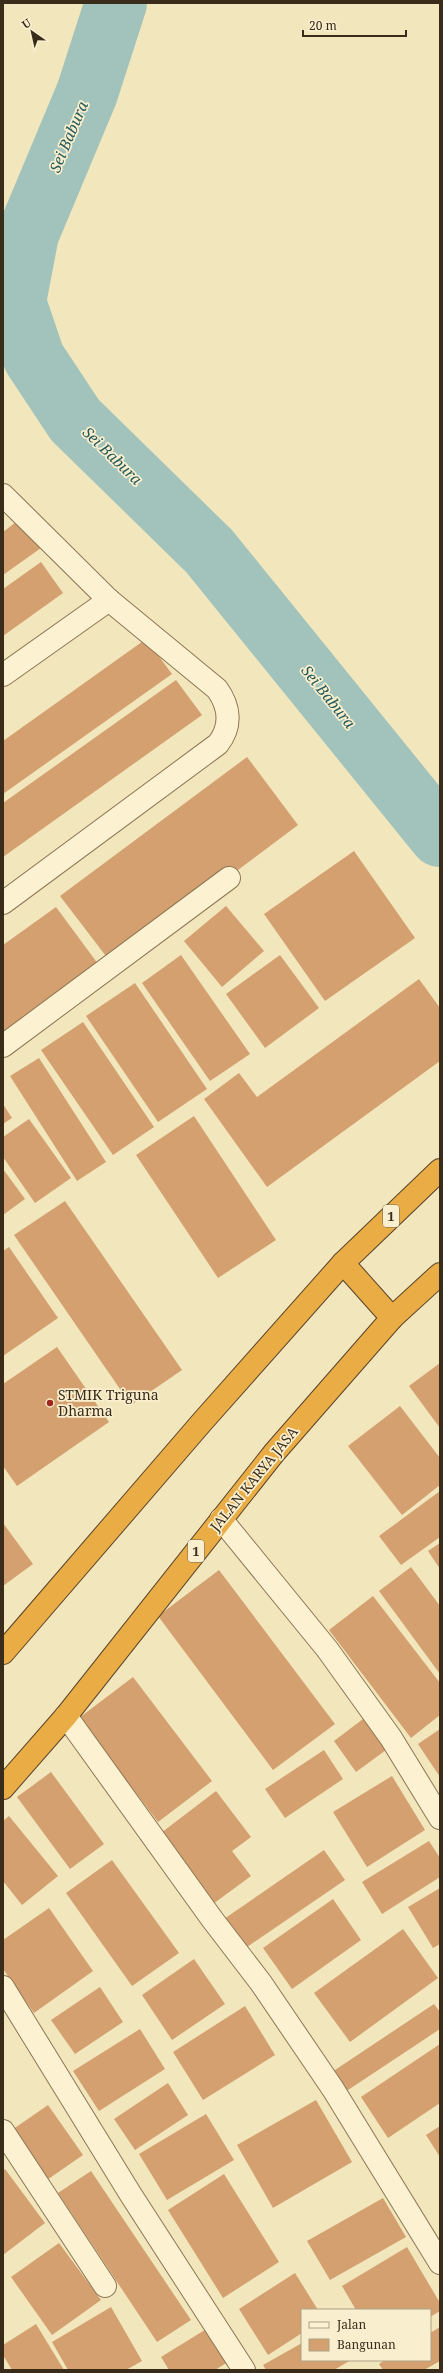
<svg xmlns="http://www.w3.org/2000/svg" width="443" height="2373" font-family="'Noto Serif',serif">
<style>
.lines{fill:none;stroke-linecap:round;stroke-linejoin:round}
.river{stroke:#a1c3bb;stroke-width:62}
.building{fill:#d4a06f}
.minor-casing{stroke:#8c7655;stroke-width:24}
.highway-casing{stroke:#59432a;stroke-width:24}
.minor{stroke:#fcf2d1;stroke-width:22}
.highway{stroke:#eaad45;stroke-width:22}
.poi-dot{fill:#a0271f;stroke:#f9efce;stroke-width:1.5}
.labels{text-anchor:middle;stroke-width:3.5;stroke-linejoin:round;paint-order:stroke}
.shield{fill:#f9efce;stroke:#736651;stroke-width:1}
.shield-label{font-size:13px;font-weight:bold;fill:#392c1b}
.poi-label{font-size:14px;fill:#392c1b;stroke:#f9efce;text-anchor:start}
.street-label{font-size:14px;fill:#392c1b;stroke:#f9efce}
.water-label{font-size:15px;font-style:italic;fill:#285b5b;stroke:#f9efce}
</style>
<rect width="100%" height="100%" fill="#f2e6bd"/>
<g class="lines">
<path class="river" d="M116,3L87,93L28,234L15,302L34,358L75,420L209,551L440,836"/>
</g>
<g class="building">
<path d="M20,519L41,548L3,575V532Z"/>
<path d="M41,562L63,593L3,636V589Z"/>
<path d="M146,639L172,674L3,794V741Z"/>
<path d="M176,680L202,715L3,857V803Z"/>
<path d="M247,757L298,825L112,964L60,896Z"/>
<path d="M354,851L415,938L325,1001L264,914Z"/>
<path d="M226,906L264,951L222,987L184,941Z"/>
<path d="M56,907L104,972L3,1032V945Z"/>
<path d="M181,955L250,1054L210,1081L142,983Z"/>
<path d="M280,955L319,1008L265,1048L226,994Z"/>
<path d="M419,979L440,1008V1061L267,1187L204,1099L239,1073L257,1097Z"/>
<path d="M135,983L207,1089L158,1122L86,1016Z"/>
<path d="M83,1022L154,1127L113,1155L41,1050Z"/>
<path d="M39,1058L106,1162L77,1181L10,1076Z"/>
<path d="M3,1104L12,1118L3,1124Z"/>
<path d="M194,1116L276,1240L218,1278L136,1155Z"/>
<path d="M29,1119L71,1178L35,1203L3,1157V1137Z"/>
<path d="M3,1169L25,1199L3,1215Z"/>
<path d="M65,1201L182,1370L131,1405L14,1235Z"/>
<path d="M9,1247L58,1318L3,1356V1251Z"/>
<path d="M57,1347L109,1422L17,1486L3,1466V1384Z"/>
<path d="M440,1363V1428L409,1386Z"/>
<path d="M400,1406L440,1458V1485L402,1515L348,1446Z"/>
<path d="M440,1491V1537L401,1565L379,1536Z"/>
<path d="M3,1523L33,1564L3,1586Z"/>
<path d="M440,1543V1569L428,1551Z"/>
<path d="M411,1567L440,1606V1674L379,1591Z"/>
<path d="M219,1570L335,1724L273,1770L158,1616Z"/>
<path d="M373,1596L440,1683V1715L411,1738L329,1630Z"/>
<path d="M133,1677L212,1781L158,1822L79,1718Z"/>
<path d="M363,1719L386,1750L356,1772L334,1741Z"/>
<path d="M440,1729V1777L418,1744Z"/>
<path d="M324,1750L343,1779L285,1818L265,1789Z"/>
<path d="M51,1772L104,1844L70,1869L17,1797Z"/>
<path d="M392,1776L425,1830L367,1867L333,1812Z"/>
<path d="M216,1791L251,1837L232,1851L251,1876L213,1904L161,1833Z"/>
<path d="M9,1816L58,1876L22,1905L3,1881V1821Z"/>
<path d="M429,1841L440,1858V1877L382,1914L362,1882Z"/>
<path d="M324,1850L345,1880L244,1949L224,1919Z"/>
<path d="M112,1860L179,1953L132,1986L66,1893Z"/>
<path d="M440,1888V1944L433,1948L408,1907Z"/>
<path d="M333,1899L361,1940L292,1989L263,1948Z"/>
<path d="M49,1908L93,1971L34,2013L3,1969V1940Z"/>
<path d="M403,1929L438,1978L350,2042L314,1993Z"/>
<path d="M194,1959L225,2004L172,2040L142,1995Z"/>
<path d="M100,1987L123,2022L75,2054L51,2020Z"/>
<path d="M434,2004L440,2012V2029L342,2094L329,2074Z"/>
<path d="M245,2006L275,2055L203,2100L173,2052Z"/>
<path d="M140,2029L165,2069L99,2111L73,2071Z"/>
<path d="M440,2044V2103L388,2138L361,2097Z"/>
<path d="M168,2083L188,2115L135,2150L114,2119Z"/>
<path d="M316,2100L352,2162L273,2208L237,2145Z"/>
<path d="M48,2105L83,2155L44,2182L9,2132Z"/>
<path d="M206,2114L234,2160L167,2200L139,2154Z"/>
<path d="M440,2126V2157L426,2135Z"/>
<path d="M5,2169L45,2223L3,2255V2171Z"/>
<path d="M91,2171L191,2320L157,2342L58,2193Z"/>
<path d="M224,2174L279,2262L223,2298L168,2210Z"/>
<path d="M383,2198L406,2237L330,2280L307,2241Z"/>
<path d="M59,2243L101,2300L52,2335L11,2277Z"/>
<path d="M407,2247L440,2303V2311L430,2317V2310H356L342,2286Z"/>
<path d="M295,2273L318,2310H302V2333L268,2355L239,2309Z"/>
<path d="M111,2307L142,2361L126,2370H68L52,2342Z"/>
<path d="M36,2324L64,2370H12L3,2355V2345Z"/>
<path d="M440,2327V2361L424,2370H383L379,2364L385,2360H430V2333Z"/>
<path d="M208,2328L228,2362L215,2370H169L161,2357Z"/>
<path d="M302,2343V2360H351L334,2370H266L263,2365Z"/>
</g>
<g class="lines">
<defs>
<g id="minor">
<path d="M3,495L109,600L217,689C230,707 232,726 218,744L3,903"/>
<path d="M3,675L109,600"/>
<path d="M3,1046L229,878"/>
<path d="M221,1519L327,1649L391,1738L440,1818"/>
<path d="M66,1716L212,1919L261,1983L333,2089L440,2263"/>
<path d="M3,1987L131,2195L244,2370"/>
<path d="M3,2131L105,2286"/>
</g>
<g id="highway">
<path d="M343,1263L392,1318"/>
<path d="M3,1653L202,1422L343,1263L440,1170"/>
<path d="M3,1788L66,1716L274,1453L392,1318L440,1274"/>
</g>
</defs>
<use href="#minor" class="minor-casing"/>
<use href="#highway" class="highway-casing"/>
<use href="#minor" class="minor"/>
<use href="#highway" class="highway"/>
</g>
<circle class="poi-dot" cx="50" cy="1403" r="4"/>
<g class="labels">
<g class="shield">
<rect x="383" y="1205" width="16" height="22" rx="3"/>
<rect x="188" y="1540" width="16" height="22" rx="3"/>
</g>
<g class="shield-label">
<text x="391" y="1221">1</text>
<text x="196" y="1556">1</text>
</g>
<g class="poi-label">
<text x="58" y="1400">STMIK Triguna<tspan x="58" dy="16">Dharma</tspan></text>
</g>
<g class="street-label">
<text transform="translate(254 1479) rotate(-51)" y="5">JALAN KARYA JASA</text>
</g>
<g class="water-label">
<text transform="translate(69 137) rotate(-67)" y="5">Sei Babura</text>
<text transform="translate(112 456) rotate(44)" y="5">Sei Babura</text>
<text transform="translate(328 697) rotate(51)" y="5">Sei Babura</text>
</g>
</g>
<rect width="443" height="2373" fill="none" stroke="#392c1b" stroke-width="8"/>
<rect x="301" y="2309" width="130" height="52" fill="#f9efce" stroke="#aca186"/>
<rect x="309" y="2322" width="20" height="6" fill="#fcf2d1" stroke="#aca186"/>
<text x="337" y="2329" font-size="12" fill="#392c1b">Jalan</text>
<rect x="309" y="2339" width="20" height="12" fill="#d4a06f" stroke="#aca186"/>
<text x="337" y="2349" font-size="12" fill="#392c1b">Bangunan</text>
<g transform="translate(32 32) rotate(326)" stroke="#f9efce" stroke-width="3" paint-order="stroke">
<path d="M0-3L7 15L0 10L-7 15Z" fill="#392c1b"/>
<text y="-6" font-size="11" font-weight="bold" text-anchor="middle" fill="#392c1b">U</text>
</g>
<path d="M303 30v6h103v-6" fill="none" stroke="#392c1b" stroke-width="2"/>
<text x="309" y="30" font-size="12" fill="#392c1b" stroke="#f9efce" stroke-width="3" paint-order="stroke">20 m</text>
</svg>
